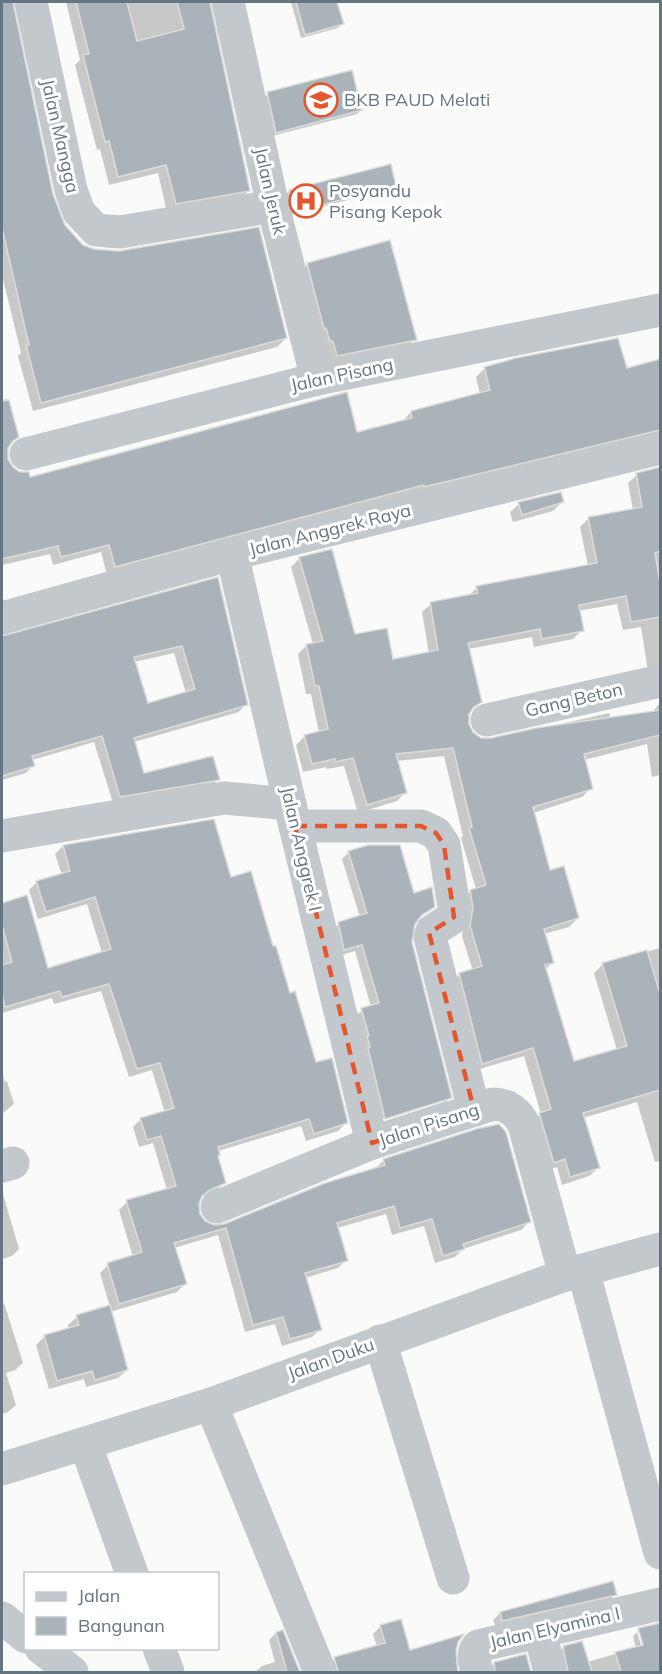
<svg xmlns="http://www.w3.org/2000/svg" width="662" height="1674" font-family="Mulish,sans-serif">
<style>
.shadow{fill:#0003;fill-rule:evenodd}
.building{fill:#aab3b9;stroke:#dcdcda;stroke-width:1.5;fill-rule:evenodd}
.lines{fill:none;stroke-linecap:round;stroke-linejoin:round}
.minor{stroke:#c3c8cc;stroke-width:33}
.marked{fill:none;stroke:#e4572e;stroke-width:4.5;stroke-dasharray:12 8;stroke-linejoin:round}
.labels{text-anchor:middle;stroke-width:6;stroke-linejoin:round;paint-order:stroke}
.poi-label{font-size:18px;fill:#657683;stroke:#fff;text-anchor:start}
.street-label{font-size:18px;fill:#657683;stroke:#fff}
</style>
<rect width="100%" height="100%" fill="#fafaf8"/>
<g class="shadow">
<path d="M2,2H11L51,195L64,226L82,246L286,338L277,347L33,411L18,356L21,353L3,279H2Z"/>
<path d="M66,2H208L249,190L240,199L167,212L158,173L109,185L100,149L97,150L75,65L80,60Z"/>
<path d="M291,2H336L342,24L338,28L301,38Z"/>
<path d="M268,94L361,110L357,114L272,136L264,98Z"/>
<path d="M394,185L390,189L290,215L285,195L289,191Z"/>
<path d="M308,264L415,339L403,351L326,367L296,276Z"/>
<path d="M660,360V441L107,575L101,552L53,565L50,554L2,565V400L7,399L17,437L8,446L7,460L12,469L29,479L356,434L402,422L411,412L480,394L476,377L485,368L626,370Z"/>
<path d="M660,469V674L648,671L641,627L623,630L617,604L578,611L582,630L573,639L534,647L532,637L468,649L480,702L469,712L467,724L472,733L480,739L491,740L609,713L611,719L654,712V710L660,703V775L652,777L647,744L584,760L591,788L582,797L533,813L549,872L578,918L569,927L544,934L553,962L545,970L573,1063L617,1050L594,973L603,964L660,948V1161L655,1162L637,1102L583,1118L598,1168L589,1176L562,1185L557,1167L545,1171L531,1123L541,1114L524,1056L473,1071L451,983L459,975L473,971L462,936L465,917L462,900L471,891L476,889L461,838L463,836L444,756L396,761L405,793L397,801L358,813L344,766L327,769L326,767L303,772L296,745L305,736L319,733L311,694H306L298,654L307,645L313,644L291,567L300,558L354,636L392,661L429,654L422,612L431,604L468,596L477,588L588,566L580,527L589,518L633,510L628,483L637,475Z"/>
<path d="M562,502L553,511L513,522L510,512L519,504Z"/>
<path d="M217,579L246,704L239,712L134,742L143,775L218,779L211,787L113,803L94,742L32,760L33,765L26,773L2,780V637L7,638ZM174,653L186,693L147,705L134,662Z"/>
<path d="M63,846L230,879L272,948L315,1064L346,1123L338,1131L306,1141L301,1126L218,1151L216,1157L224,1183L216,1191L199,1198L198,1214L205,1223L215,1227L225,1226L376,1168L384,1160L529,1222L521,1230L463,1249L455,1257L435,1263L424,1226L392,1235L386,1214L337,1228L346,1260L338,1268L305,1278L320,1329L312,1337L282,1346L275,1324L245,1332L218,1235L174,1248L185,1284L177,1292L110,1312L127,1370L118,1378L86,1387L84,1379L49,1389L36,1345L44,1337L69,1329L68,1325L77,1317L110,1307L100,1273L108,1265L133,1257L119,1210L127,1202L167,1190L153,1143L139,1147L133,1127L141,1119L165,1113L152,1070L129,1077L101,991L54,1004L52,998L2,1013V904L26,897L47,970L102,953L87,904L38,919L29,890L37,882L62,875L55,854Z"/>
<path d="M349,852L433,906L413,924L410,942L450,1097L443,1104L379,1125L355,1017L362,1010L371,1007L355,951L338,956L331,931L339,924L360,917L342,859ZM444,1099V1102L379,1123L378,1120Z"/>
<path d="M2,1072L5,1082L7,1081L14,1104L2,1114Z"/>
<path d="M2,1194H3L19,1249L12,1256L2,1259Z"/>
<path d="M4,1303L23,1363L15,1370L6,1373L16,1405L8,1412L2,1414V1304Z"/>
<path d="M616,1594L609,1601L496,1627L493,1620L500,1613Z"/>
<path d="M660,1624V1672H563L558,1653L564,1647L587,1662L636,1648L633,1636L639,1630ZM637,1632H641L646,1651L643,1652Z"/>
<path d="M381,1626L409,1652L442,1642L451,1672H329L327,1666L335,1659L377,1647L373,1634Z"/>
<path d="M282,1631L298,1672H255L262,1666L275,1662L269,1640L276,1633Z"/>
<path d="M525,1656L529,1672H490L489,1669L495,1663Z"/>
</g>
<g class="building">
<path d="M2,2H13L53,194L65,225L83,245L94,249L119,251L259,227L287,338L41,403L26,345H29L2,228Z"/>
<path d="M76,2H127L137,41L184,29L177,2H210L250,191L176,204L166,165L118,177L109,141L105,142L83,55L89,54Z"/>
<path d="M296,2H337L344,24L305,35Z"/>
<path d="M352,70L362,110L276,133L267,92Z"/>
<path d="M391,164L396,186L294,212L289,190Z"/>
<path d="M390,240L417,340L337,356L333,341H330L326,328L324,329L307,263Z"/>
<path d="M618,338L627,368L660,359V430L424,487V485L115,567L109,545L61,557L58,546L2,559V401L9,400L19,437L13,441L8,448V459L13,467L20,472H29L30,477L347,392L357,432L412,418L411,411L490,390L484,367L516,358Z"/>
<path d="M660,467V551L655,553L660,583V617L631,622L626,596L579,605L584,631L542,639L540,629L468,643L482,702L474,707L469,714V724L473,732L481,738H491L536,728L660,710V735L584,754L593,789L533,807L550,870L564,866L579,918L544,929L554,963L545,965L574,1061L627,1046L602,963L647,950L660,994V1090L583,1113L600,1168L570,1177L565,1159L554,1163L539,1113L551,1109L533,1048L482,1064L459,973L482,966L470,926L473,907L470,890L486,885L469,828L472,827L453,748L396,754L407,793L367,805L353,758L335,762V759L312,764L304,735L328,729L319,686H315L306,644L323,641L299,557L332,549L355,634L387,628L393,659L438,650L430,602L478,593L476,586L597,563L588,517L642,507L636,473Z"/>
<path d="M561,492L564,502L522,515L518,502Z"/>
<path d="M218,577L248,705L134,738L144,773L213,756L220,780L120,797L102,736L32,756L35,766L2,776V636ZM182,646L195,689L148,703L134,657Z"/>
<path d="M214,819L231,877L251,871L273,946H276L290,993L295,991L316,1062L332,1058L348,1123L314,1134L309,1119L218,1147L220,1155L218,1156L226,1183L210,1190L202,1196L199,1204L200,1214L205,1221L214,1225L224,1224L325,1183L385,1165L383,1159L476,1129L499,1124L506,1132L531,1222L463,1244L465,1249L443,1256L432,1219L400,1228L394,1206L337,1223L348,1261L305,1273L322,1330L290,1339L283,1317L253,1325L226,1228L174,1243L187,1284L119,1304L107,1263L142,1252L126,1200L176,1186L161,1136L147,1140L140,1118L174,1108L160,1063L137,1069L109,984L62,997L60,991L5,1007L2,994V965L12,962L2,925V903L27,895L48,968L111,949L95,897L46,912L36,881L70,871L63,845Z"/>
<path d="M368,845H400L414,893L432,887L435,907L422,915L415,924L412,942L452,1098L385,1119L368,1048L370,1047L367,1036H369L361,1008L379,1003L362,945L344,950L338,922L367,913L348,851Z"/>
<path d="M110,1305L128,1370L95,1380L92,1371L57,1381L44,1335L79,1325L76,1315Z"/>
<path d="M613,1581L617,1595L502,1621L500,1612Z"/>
<path d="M401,1619L410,1650L464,1634L458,1642L456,1652L458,1672H338L334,1657L385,1643L380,1625Z"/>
<path d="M660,1623V1672H621L615,1652L643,1645L638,1628Z"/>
<path d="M283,1630L300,1672H287L276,1632Z"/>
<path d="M582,1641L592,1672H568L563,1646Z"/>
<path d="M526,1654L531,1672H495L494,1662Z"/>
</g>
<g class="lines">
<g class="minor">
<path d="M31,2L71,190L79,212L96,230L120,232L273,206"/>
<path d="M228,2L273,206L317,379"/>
<path d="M26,454L317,379L660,310"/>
<path d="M232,554L295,826L372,1143"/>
<path d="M2,618L232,554L660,448"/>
<path d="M487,720L660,681"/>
<path d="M295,826H421L436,833L444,845L454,907V917L432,931L430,937L474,1110"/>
<path d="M2,836L224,798L290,804"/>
<path d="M2,1166L13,1163"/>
<path d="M217,1207L372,1143L493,1104C508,1104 518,1112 524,1125L565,1275"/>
<path d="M583,1270L660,1553"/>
<path d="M380,1341L453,1578"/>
<path d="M211,1404L320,1672"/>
<path d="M85,1443L132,1574"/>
<path d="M2,1469L211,1404L565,1275L660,1249"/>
<path d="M2,1618L26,1637"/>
<path d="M540,1632L550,1672"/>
<path d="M41,1648L72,1672"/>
<path d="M159,1648L168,1672"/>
<path d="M477,1672C475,1663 471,1654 478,1646L660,1604"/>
</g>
</g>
<path class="marked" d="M295,826H421L436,833L444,845L454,917L429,933L474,1110L372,1143Z"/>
<defs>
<symbol id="school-ring" viewBox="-11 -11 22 22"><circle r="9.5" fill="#fff" stroke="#e4572e" stroke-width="1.5"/><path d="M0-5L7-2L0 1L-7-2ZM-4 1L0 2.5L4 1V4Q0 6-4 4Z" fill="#e4572e"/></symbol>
<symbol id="hospital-ring" viewBox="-11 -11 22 22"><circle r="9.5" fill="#fff" stroke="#e4572e" stroke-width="1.5"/><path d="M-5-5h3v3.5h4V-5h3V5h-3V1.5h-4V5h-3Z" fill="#e4572e"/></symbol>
</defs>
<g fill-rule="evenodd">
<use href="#school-ring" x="302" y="81" width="38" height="38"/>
<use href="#hospital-ring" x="287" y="182" width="38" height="38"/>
</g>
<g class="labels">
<g class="poi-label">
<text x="344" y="106">BKB PAUD Melati</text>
<text x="329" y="197">Posyandu<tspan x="329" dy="21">Pisang Kepok</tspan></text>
</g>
<g class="street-label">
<text transform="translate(60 136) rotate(77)" y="6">Jalan Mangga</text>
<text transform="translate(270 191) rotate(77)" y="6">Jalan Jeruk</text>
<text transform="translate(342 375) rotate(-12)" y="6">Jalan Pisang</text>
<text transform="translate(330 530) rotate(-14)" y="6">Jalan Anggrek Raya</text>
<text transform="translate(574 700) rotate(-13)" y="6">Gang Beton</text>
<text transform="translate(301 849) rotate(77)" y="6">Jalan Anggrek I</text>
<text transform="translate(429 1125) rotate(-18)" y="6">Jalan Pisang</text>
<text transform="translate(331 1359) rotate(-20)" y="6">Jalan Duku</text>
<text transform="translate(555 1628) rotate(-13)" y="6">Jalan Elyamina I</text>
</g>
</g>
<rect width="662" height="1674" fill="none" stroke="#657683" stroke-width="6"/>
<rect x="24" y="1572" width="195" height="78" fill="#ffffff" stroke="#c1c8cd" stroke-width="1.5"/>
<rect x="36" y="1592" width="30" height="9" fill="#c3c8cc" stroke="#c1c8cd" stroke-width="1.5"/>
<text x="78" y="1602" font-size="18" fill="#657683">Jalan</text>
<rect x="36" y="1617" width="30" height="18" fill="#aab3b9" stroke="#c1c8cd" stroke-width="1.5"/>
<text x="78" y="1632" font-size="18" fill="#657683">Bangunan</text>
</svg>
